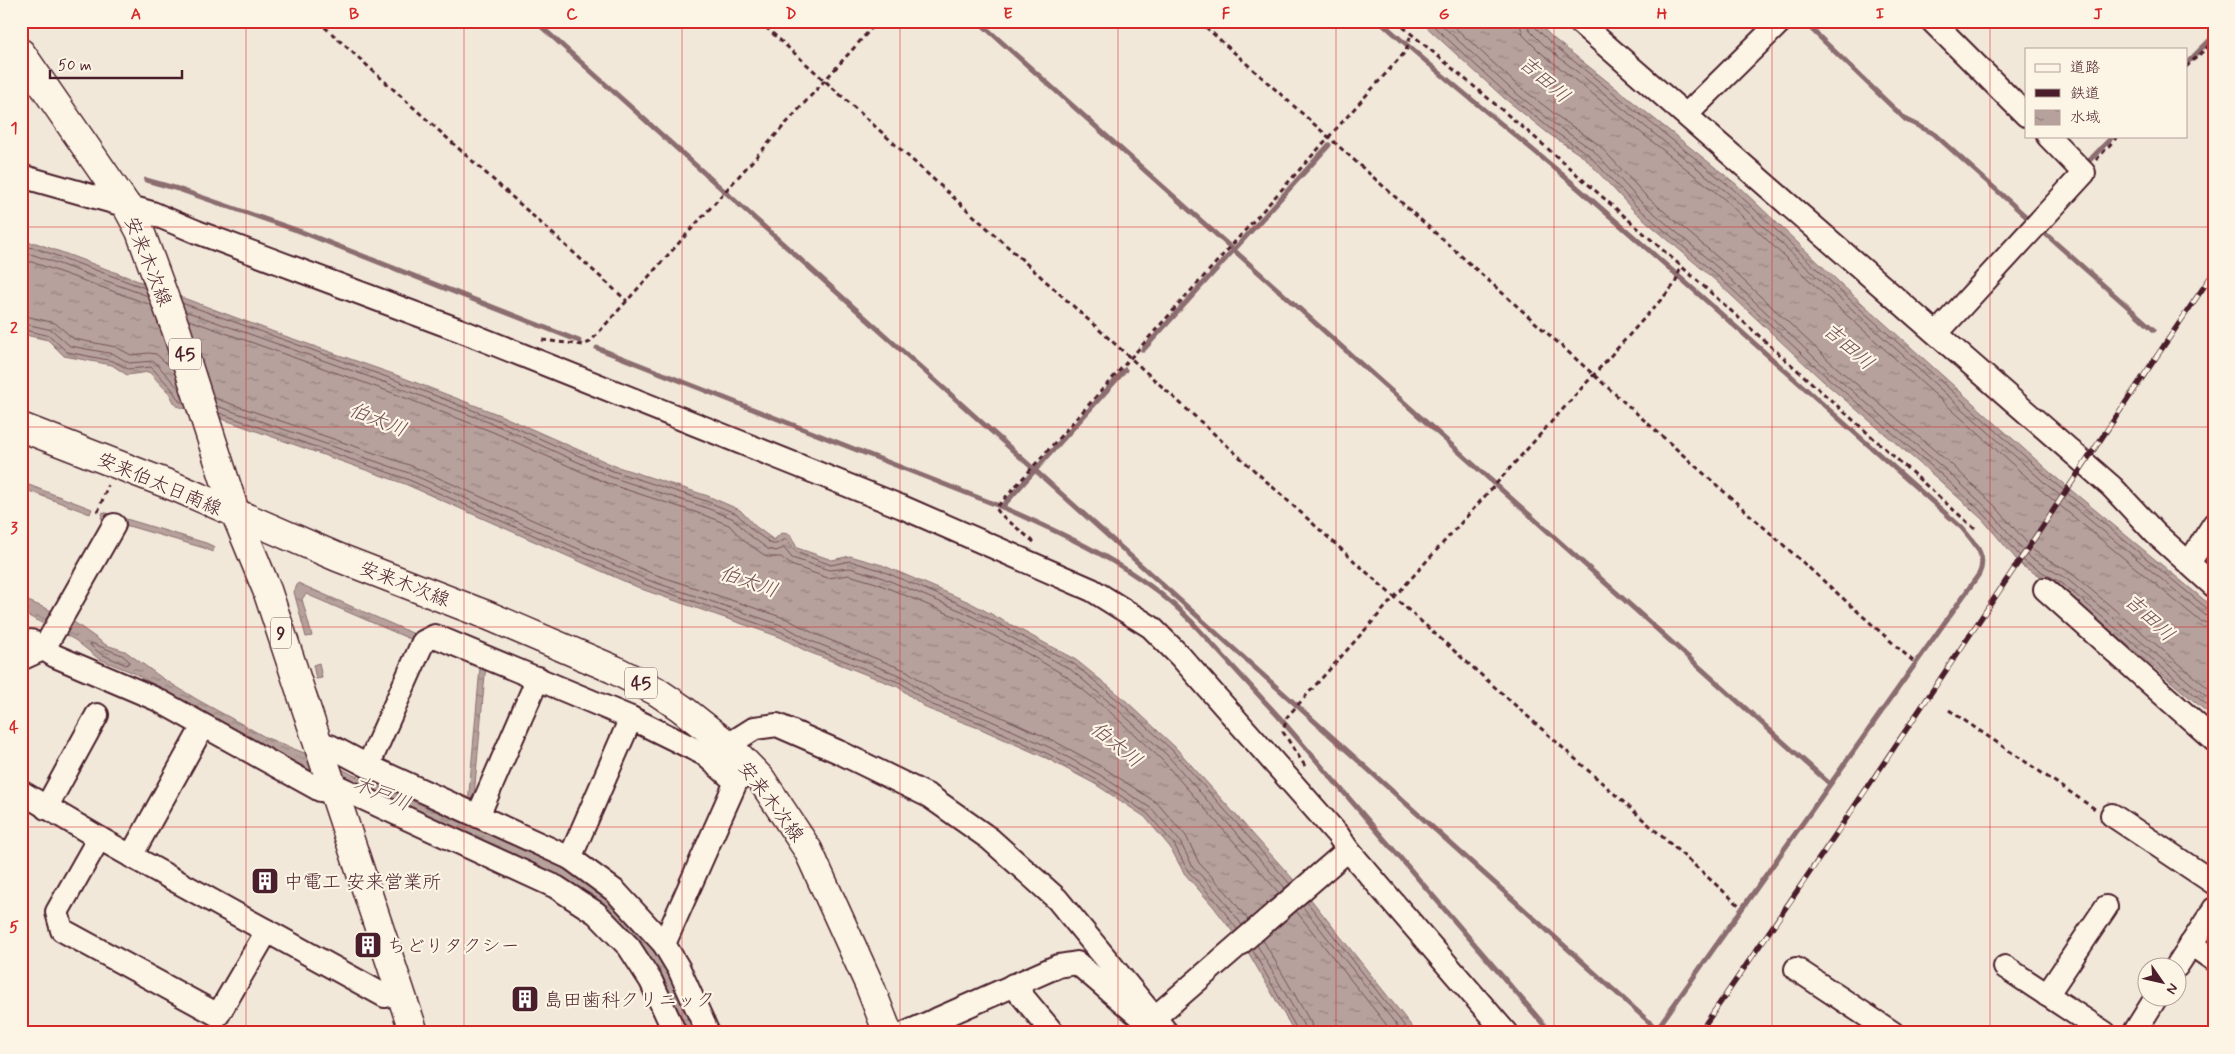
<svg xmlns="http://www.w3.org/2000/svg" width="2235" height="1054" font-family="Mynerve,'Klee One',sans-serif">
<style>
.water{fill:url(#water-ripples);stroke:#8b6d6f}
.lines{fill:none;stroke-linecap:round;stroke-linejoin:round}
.shore{stroke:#755358;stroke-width:1}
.stream{stroke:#8b6d6f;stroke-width:5}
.minor-casing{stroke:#4a1f2b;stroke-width:26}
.major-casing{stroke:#4a1f2b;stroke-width:31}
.path{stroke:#4a1f2b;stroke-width:3;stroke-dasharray:5 4;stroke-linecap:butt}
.minor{stroke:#fcf5e5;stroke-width:22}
.major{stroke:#fcf5e5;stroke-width:28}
.rail-casing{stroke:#4a1f2b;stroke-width:5.5}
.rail{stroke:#fcf5e5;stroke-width:4;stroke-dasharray:11;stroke-linecap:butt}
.grid{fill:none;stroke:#d62828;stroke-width:1;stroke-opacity:0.55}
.labels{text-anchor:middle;stroke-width:4.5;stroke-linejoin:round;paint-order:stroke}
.shield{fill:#fcf5e5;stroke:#7f5f63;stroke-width:1}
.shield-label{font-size:18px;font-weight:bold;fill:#4a1f2b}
.street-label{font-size:19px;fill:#4a1f2b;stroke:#fcf5e5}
.poi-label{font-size:19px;fill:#4a1f2b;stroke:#fcf5e5;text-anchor:start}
.water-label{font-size:20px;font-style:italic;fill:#704c53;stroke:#fcf5e5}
.neatline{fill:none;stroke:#d62828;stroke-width:2}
.grid-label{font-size:16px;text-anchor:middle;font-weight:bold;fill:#d62828}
</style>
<defs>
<pattern id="water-ripples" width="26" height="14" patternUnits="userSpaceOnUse" patternTransform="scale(1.25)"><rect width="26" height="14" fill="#b6a19c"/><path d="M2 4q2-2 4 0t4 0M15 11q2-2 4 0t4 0" fill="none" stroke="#96837f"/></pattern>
</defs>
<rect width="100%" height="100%" fill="#f1e8da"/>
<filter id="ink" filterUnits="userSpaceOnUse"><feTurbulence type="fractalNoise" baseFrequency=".02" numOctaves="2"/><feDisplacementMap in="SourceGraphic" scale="10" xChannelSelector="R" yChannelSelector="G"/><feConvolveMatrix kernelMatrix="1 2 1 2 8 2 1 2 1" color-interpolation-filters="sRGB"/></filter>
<g filter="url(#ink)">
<g class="water">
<path d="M1420,21H1536L1553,38L1736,184L1843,286L2054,476L2214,608V718L2060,588L2022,566L1983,520L1939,480L1823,381L1716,281L1633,210L1585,158L1549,134L1504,98Z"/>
<path d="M21,242L36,243L69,255L282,335L396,375L500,415L615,466L708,496L740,510L755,526L774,540L781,533L790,534L797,548L832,560L850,556L882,565L969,602L1076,660L1123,698L1175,747L1309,897L1417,1033H1295L1248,952L1213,906L1184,873L1170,847L1145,817L1095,784L1046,758L981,729L928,709L898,687L806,651L780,637L644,590L405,484L228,421L176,406L169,393L149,372L127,375L112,365L64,356L48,340L21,334Z"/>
<path d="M21,482L92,509L90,514L21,488Z"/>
<path d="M103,512L206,543L215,547L212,552L204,548L101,518Z"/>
<path d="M298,583L419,636L417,642L306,594L302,599L312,636L306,637L294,592Z"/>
<path d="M21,598L52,611L59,617L53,629L21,612Z"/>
<path d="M71,620L106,645L125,651L162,678L198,700L267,738L319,759L325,778L309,772L260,745L134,673L99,659L75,640L56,630Z"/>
<path d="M428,646L486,664L473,807L468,805L480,668Z"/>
<path d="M319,663L322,678L316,679L313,665Z"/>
<path d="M329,761L351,774L467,825L468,817L473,819L474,828L552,860L598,888L654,949L667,971L696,1033H682L567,883L508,852L335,780Z"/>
</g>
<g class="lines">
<g class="shore">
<path d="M1428,21L1507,94L1552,130L1588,154L1636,206L1720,278L1827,377L1943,476L1986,516L2025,562L2063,584L2214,711"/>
<path d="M1437,21L1511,89L1556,125L1593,150L1641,202L1724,273L1831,373L1947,471L1990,511L2029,557L2067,579L2214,703"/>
<path d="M1448,21L1516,84L1560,118L1598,144L1646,196L1729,267L1836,367L1952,465L1995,506L2034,551L2071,573L2214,693"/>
<path d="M1519,21L1523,35L1540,52L1723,198L1830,300L2041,490L2200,621L2214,625"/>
<path d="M1527,21L1529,30L1545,46L1728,193L1835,294L2046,484L2205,615L2214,618"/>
<path d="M1533,21L1534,26L1550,42L1732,188L1839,290L2051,480L2209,610L2214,611"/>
<path d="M21,247L35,248L145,288"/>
<path d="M21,253L34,255L148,296"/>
<path d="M21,261L32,262L151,305"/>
<path d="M182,303L395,380L498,420L613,471L706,501L737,514L752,530L772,544H776L786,539L796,552L831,565L850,561L880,570L967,607L1074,664L1120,702L1172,750L1290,884"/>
<path d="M185,311L392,385L496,425L611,477L704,507L734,519L748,534L768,549L776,551L784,548L792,558L829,570L850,568L878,576L964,612L1070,669L1115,707L1167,755L1285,888"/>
<path d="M21,315L55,323L74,339L116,347L131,355L149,353L156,354L174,370"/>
<path d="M189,320L390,392L493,432L609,484L701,514L729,525L743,540L767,557H781L791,565L828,578L849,575L876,583L961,619L1023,651L1066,676L1110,712L1162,760L1279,893"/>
<path d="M21,323L52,330L70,346L114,354L129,363L154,361L180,390"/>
<path d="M21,329L50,336L67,352L113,361L128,369L151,367L172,389L179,401L184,403"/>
<path d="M214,398L412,466L651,573L787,619L815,634L907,671L937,692L988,711L1054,741L1104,768L1157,803L1186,836L1199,863L1228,894L1248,920"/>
<path d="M217,406L409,473L648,580L784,626L811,641L904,677L933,699L985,718L1051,748L1100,775L1152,809L1179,840L1193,867L1222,898L1242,925"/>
<path d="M219,413L407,479L646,585L782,632L809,647L901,683L930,704L983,724L1048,754L1097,780L1148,814L1174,844L1188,871L1217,902L1237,929"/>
<path d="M91,643L122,655L129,661V663L126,665L101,654L91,646Z"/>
<path d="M1307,902L1410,1033"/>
<path d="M1302,906L1403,1033"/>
<path d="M1296,911L1393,1033"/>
<path d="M1263,940L1311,1023L1313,1033"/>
<path d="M1257,945L1304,1026L1305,1033"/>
<path d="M1252,949L1299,1033"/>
</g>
<g class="stream">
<path d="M535,21L1657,1029"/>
<path d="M978,21L1830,784"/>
<path d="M1380,21C1439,75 1503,124 1564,176C1698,292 1830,411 1962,528C1974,543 1988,555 1979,574L1654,1033"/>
<path d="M1803,21L1906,120L1933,133L2031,221"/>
<path d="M2186,64L2214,36"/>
<path d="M2084,166L2113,136"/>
<path d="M146,180L178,189L302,232L579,341"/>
<path d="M2040,229L2154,330"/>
<path d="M597,348L1002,507C1069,536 1140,569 1191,621L1279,717L1551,1033"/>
<path d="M1143,350L1329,145"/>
<path d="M1002,507L1125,370"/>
</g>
<defs>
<g id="minor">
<path d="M1578,21L2112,487L2155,533L2214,586"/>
<path d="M1932,21L2026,115"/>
<path d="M1687,114L1781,21"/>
<path d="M21,176L152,213L197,232L462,331L902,507L1092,590L1151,627L1180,656L1338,835L1348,850L1506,1033"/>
<path d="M1937,333L2084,173L2048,136"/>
<path d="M2189,563L2214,524"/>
<path d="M2045,589L2214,740"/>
<path d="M31,641L55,656L156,699L320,790L333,792"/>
<path d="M21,659L43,649L46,645L114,525"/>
<path d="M318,743L330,746L368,766L423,642L435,636L631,718"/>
<path d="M728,745L755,728L777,725L839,752L929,796L990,839L1057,899L1167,1033"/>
<path d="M368,766L570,858"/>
<path d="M330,783L556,887L596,913L629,947L651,981L675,1033"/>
<path d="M21,792L99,838L57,912L62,930L218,1015L267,931L385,996L401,991"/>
<path d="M46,808L97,715"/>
<path d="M2112,815L2214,883"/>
<path d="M478,816L538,678"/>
<path d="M99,838L131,856L198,735"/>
<path d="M131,856L267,931"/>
<path d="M664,944L615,891L570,858L631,718L704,754L736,782"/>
<path d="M2191,944L2214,960"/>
<path d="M2177,966L2214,909"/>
<path d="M2005,967L2105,1033"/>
<path d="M1796,969L1893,1033"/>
<path d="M1013,985L1053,1033"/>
<path d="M2047,995L2106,907"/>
<path d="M708,1033L679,969L664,944L736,782L747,771"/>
<path d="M906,1033L1058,966L1077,963L1145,1021L1154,1018L1348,850"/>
<path d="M2134,1033L2157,996"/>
</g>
<g id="major">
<path d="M21,53L126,205L140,231L177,332L236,515L267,590L414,1033"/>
<path d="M21,427L178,488L337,557L489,616L613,669L656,691L681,708L728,745L761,779L808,850L869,984L888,1033"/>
</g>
</defs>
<use href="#minor" class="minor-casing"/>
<use href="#major" class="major-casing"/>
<g class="path">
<path d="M318,21L627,301"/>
<path d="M759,21L1395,598L1740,906"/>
<path d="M1199,21L1914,662"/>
<path d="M1396,21L1539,141L1681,266L1975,529"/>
<path d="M2186,67L2214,41"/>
<path d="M2096,160L2118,136"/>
<path d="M542,340L583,345L590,342L878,21"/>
<path d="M98,512L108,485"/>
<path d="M1034,542L1000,514L996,508L1406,51L1411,34"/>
<path d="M1949,710L2095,809"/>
<path d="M1305,766L1283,732L1287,717L1675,284L1681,266"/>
</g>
<use href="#minor" class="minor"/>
<use href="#major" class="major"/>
<defs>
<path id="rail" d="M1699,1033C1875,782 2041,525 2214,272"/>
</defs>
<use href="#rail" class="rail-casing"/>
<use href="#rail" class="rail"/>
</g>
</g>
<path class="grid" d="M246,21V1033M464,21V1033M682,21V1033M900,21V1033M1118,21V1033M1336,21V1033M1554,21V1033M1772,21V1033M1990,21V1033M21,227H2214M21,427H2214M21,627H2214M21,827H2214"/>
<defs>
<symbol id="building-square" viewBox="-11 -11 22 22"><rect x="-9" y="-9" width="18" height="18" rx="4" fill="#4a1f2b" stroke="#fcf5e5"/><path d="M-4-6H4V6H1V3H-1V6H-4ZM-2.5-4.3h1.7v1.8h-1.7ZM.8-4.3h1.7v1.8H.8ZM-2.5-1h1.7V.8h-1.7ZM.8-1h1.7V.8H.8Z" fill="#fff"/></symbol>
</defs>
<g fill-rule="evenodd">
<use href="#building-square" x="249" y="865" width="32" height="32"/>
<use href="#building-square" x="352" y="929" width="32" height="32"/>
<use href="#building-square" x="509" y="983" width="32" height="32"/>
</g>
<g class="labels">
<g class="shield">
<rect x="169" y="338.5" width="32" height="31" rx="4"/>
<rect x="271" y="617.5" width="20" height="31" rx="4"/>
<rect x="625" y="667.5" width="32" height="31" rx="4"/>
</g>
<g class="shield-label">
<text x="185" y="360">45</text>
<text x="281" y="639">9</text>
<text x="641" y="689">45</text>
</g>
<g class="street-label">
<text transform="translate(149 261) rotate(68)" y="7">安来木次線</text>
<text transform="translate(160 483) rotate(23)" y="7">安来伯太日南線</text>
<text transform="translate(405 583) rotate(21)" y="7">安来木次線</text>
<text transform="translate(772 801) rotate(53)" y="7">安来木次線</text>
</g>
<g class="poi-label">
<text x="284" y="888">中電工 安来営業所</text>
<text x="387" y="952">ちどりタクシー</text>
<text x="544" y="1006">島田歯科クリニック</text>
</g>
<g class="water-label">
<text transform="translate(1545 79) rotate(41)" y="7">吉田川</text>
<text transform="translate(1849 346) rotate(41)" y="7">吉田川</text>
<text transform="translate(378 419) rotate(22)" y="7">伯太川</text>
<text transform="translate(749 581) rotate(19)" y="7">伯太川</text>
<text transform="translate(2150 617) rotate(43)" y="7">吉田川</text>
<text transform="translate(1117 744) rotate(39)" y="7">伯太川</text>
<text transform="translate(382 793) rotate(22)" y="7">木戸川</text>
</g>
</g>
<rect width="2235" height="1054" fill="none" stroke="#fcf5e5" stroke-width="55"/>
<rect x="2025" y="48" width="162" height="90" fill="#fcf5e5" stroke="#b59f9b"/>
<rect x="2035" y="64" width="25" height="8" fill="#fcf5e5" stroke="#b59f9b"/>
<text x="2070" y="72" font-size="15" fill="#4a1f2b">道路</text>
<rect x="2035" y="89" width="25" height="8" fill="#4a1f2b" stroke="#b59f9b"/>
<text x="2070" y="98" font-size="15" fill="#4a1f2b">鉄道</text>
<rect x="2035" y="110" width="25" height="15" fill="url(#water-ripples)" stroke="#b59f9b"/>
<text x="2070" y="122" font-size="15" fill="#4a1f2b">水域</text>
<g transform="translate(2162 982) rotate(124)"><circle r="24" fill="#fcf5e5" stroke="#b59f9b"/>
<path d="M0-4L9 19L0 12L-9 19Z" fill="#4a1f2b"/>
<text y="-8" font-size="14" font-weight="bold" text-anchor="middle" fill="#4a1f2b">N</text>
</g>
<path d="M50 70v8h132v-8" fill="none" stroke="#4a1f2b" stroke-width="2.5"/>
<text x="58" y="70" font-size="15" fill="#4a1f2b" stroke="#fcf5e5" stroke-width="4" paint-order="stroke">50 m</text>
<rect x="28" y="28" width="2180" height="998" class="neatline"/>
<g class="grid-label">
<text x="136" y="19">A</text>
<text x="354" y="19">B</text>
<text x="572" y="19">C</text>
<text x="791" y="19">D</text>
<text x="1008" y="19">E</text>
<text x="1226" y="19">F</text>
<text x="1444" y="19">G</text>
<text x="1662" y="19">H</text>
<text x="1880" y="19">I</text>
<text x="2098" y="19">J</text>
<text x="14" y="133">1</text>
<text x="14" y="333">2</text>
<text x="14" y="533">3</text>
<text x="14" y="732">4</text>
<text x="14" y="932">5</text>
</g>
</svg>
